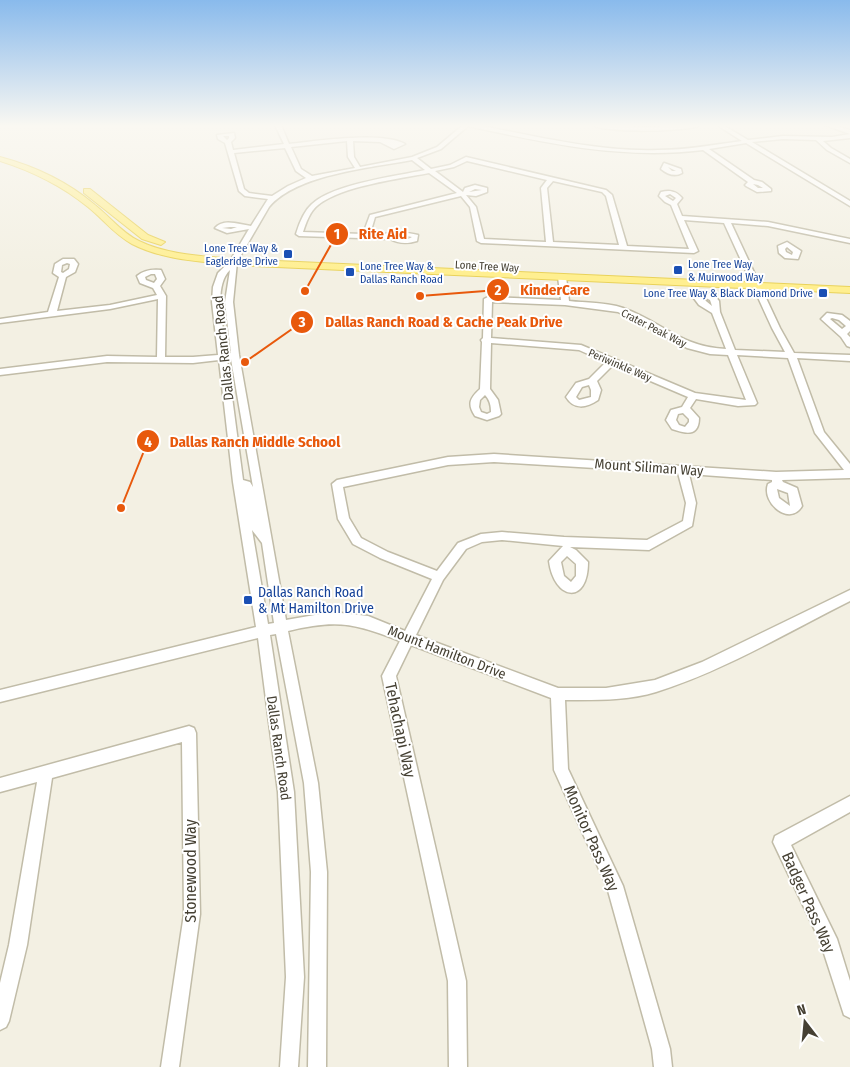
<svg xmlns="http://www.w3.org/2000/svg" width="850" height="1067" font-family="'Fira Sans Condensed',sans-serif">
<style>
.lines{fill:none;stroke-linecap:round;stroke-linejoin:round}
.minor-casing{stroke:#c1bca8;stroke-width:3}
.major-casing{stroke:#e9d25b;stroke-width:2}
.minor{fill:#fff;fill-rule:evenodd}
.major{fill:#ffef90;fill-rule:evenodd}
.transit-dot{fill:#1a4fb4;stroke:#fff;stroke-width:2}
.labels{text-anchor:middle;stroke-width:4;stroke-linejoin:round;paint-order:stroke}
.far-transit-label{font-size:11px;fill:#164399;stroke:#fff;text-anchor:end}
.far-street-label{font-size:11px;fill:#454033;stroke:#fff}
.street-label{font-size:14px;fill:#454033;stroke:#fff}
.transit-label{font-size:14px;fill:#164399;stroke:#fff;text-anchor:start}
.near-street-label{font-size:16px;fill:#454033;stroke:#fff}
.leader{fill:none;stroke:#e8590c;stroke-width:2}
.callout-dot{fill:#e8590c;stroke:#fff;stroke-width:2}
.mark-label{font-size:15px;text-anchor:middle;font-weight:bold;fill:#fff}
.callout-label{font-size:15px;text-anchor:middle;font-weight:bold;fill:#e8590c;stroke:#fff;stroke-width:4;stroke-linejoin:round;paint-order:stroke}
</style>
<rect width="100%" height="100%" fill="#f3f0e3"/>
<g class="lines">
<defs>
<g id="minor">
<path d="M275,125H281L289,144C316,141 382,131 405,144L394,149L380,142L353,141L354,157L360,167L412,157L437,147L463,125H477C536,136 597,152 658,150C686,150 714,145 742,141L717,125H723L748,140L783,136L832,137L850,134V138L823,141L831,148L850,159V163L827,150L816,140L783,139L752,142L850,201V206L746,143L709,149L754,180L762,182L771,189V191L757,192L746,186L745,185L748,182L703,150C623,160 545,143 468,126L441,149L417,158L431,169L450,165L466,157L606,190L612,195L627,246L689,249L671,205L665,202L659,196L661,192C670,190 676,191 682,198L677,204L682,216L768,222L850,239V243L768,226L731,223L780,328L794,353L850,355V361L797,358L824,432L850,464V478L782,480L783,482L797,488L802,506C790,527 761,503 768,484L772,482V480L689,474L696,503L692,526L649,550L570,547L576,550L588,562C588,606 554,600 549,561L563,546L502,540L482,542L466,549L443,580L416,635L558,688H606L655,680L702,662L850,590V601C788,632 723,671 656,692C627,701 595,700 565,700L568,769L623,886L670,1049L672,1067H654L652,1049L607,887L554,770L551,698L411,645L396,676L466,981L467,1067H449L448,981L382,676L400,641C355,623 336,619 288,631L318,783L327,872L326,1067H308L311,872L304,783L276,634L270,635L294,792L304,977L298,1067H280L286,977L278,792L258,638L0,702V690L256,627L233,482L219,360L193,363L107,362L0,375V369L107,356L157,357L158,299L110,309L0,323V319L48,312L59,277L53,273L55,264L63,259H74L78,264L75,272L66,277L57,311L110,305L157,295L153,288L140,283L137,276C144,270 152,269 161,270L165,279L160,286L166,296L165,357H193L218,355L212,302L213,287L218,273L230,261L249,229L227,233L215,228C223,218 239,224 251,226L268,199L245,196L239,191L225,143L218,139L217,135L234,133L235,138L231,142L233,150L284,144ZM223,136H229V138L227,140ZM347,141L348,157L355,168L312,176L301,169L291,147ZM285,148L296,171L306,178L288,186L272,196L249,193L244,189L234,153ZM412,160L425,170C397,176 333,184 312,204C304,211 299,224 296,234L299,236L390,239C399,244 407,244 417,241L418,235C400,230 389,235 370,234L375,217L461,196L470,207L477,241L481,243L694,253L698,251L684,220L724,223L772,328L785,352L735,350L720,312L719,301L714,295L700,291L693,297L699,305L712,313L726,349C681,347 662,322 623,308C606,302 586,303 569,301L566,277L562,275L558,277L561,300L488,297L484,299L483,338L481,340L482,342L480,389C470,398 467,404 475,416L487,420L499,416L501,414L498,400L490,389L491,343L579,350L606,362L589,379L576,383L566,397C574,410 586,408 598,400L601,390L597,381L613,365L688,397L682,407L671,410L666,420L672,429C684,433 699,438 699,418L690,408L696,399L738,406L755,405L757,403L737,355L788,358L815,433L844,470L776,472L494,454L448,457L337,480L332,484L338,519L353,544L380,558L432,579L405,631L368,616L332,612L286,620L239,355L233,302L237,262L269,207C297,174 370,168 412,160ZM467,161L547,180L541,188L546,242L484,239L476,207L466,195L476,196L487,192V188L475,185L465,188L463,192L435,171L454,167ZM429,173L457,193L370,215L363,234L303,232C306,223 310,211 318,205C342,186 398,179 429,173ZM553,181L602,192L606,196L619,245L553,242L547,188ZM753,184L758,185L763,188H758ZM475,189L482,190L469,192ZM670,194L676,198L673,201L665,196ZM230,227H237L231,229L222,228ZM401,235L412,237L406,240L396,237ZM67,263L70,264L69,269L63,273L61,272L62,265ZM230,270L225,302L231,353L227,354C224,331 212,287 230,270ZM151,274H155L157,279L154,283L146,280L145,277ZM702,296L710,300L712,306L701,297ZM492,302L565,305L618,312L687,348L710,354L728,355L746,400L695,393L581,345L491,338ZM227,359H231L253,487L250,482L243,480ZM589,385L591,390V397L579,400L576,397L582,387ZM485,395C490,400 491,406 491,412L487,414L481,412L479,407L480,400ZM683,413L689,419V422L685,427L679,425L676,420L678,414ZM494,462L678,473L686,503L683,521L647,540L564,537L502,532L481,534L458,543L437,571L388,552L361,538L349,518L343,487L448,465ZM777,489L788,493L790,506L779,498ZM252,530L262,543L274,623L268,624ZM567,556L576,564V576L571,582L564,576L561,562Z"/>
<path d="M592,125L646,127L701,125C686,132 607,133 592,125Z"/>
<path d="M825,125H833L850,130V134Z"/>
<path d="M664,163L681,169L682,173C675,177 667,174 661,169ZM668,167L676,171H672Z"/>
<path d="M787,242L801,251L798,259L785,258L779,253L778,246ZM787,247L793,252L792,255L786,252L785,249Z"/>
<path d="M827,313L842,315L850,321V331L847,334L850,337V347L847,346L841,337L821,319ZM832,318L839,320L846,326L842,329L830,319Z"/>
<path d="M189,726L194,728L196,733L200,914L179,1067H161L184,914L182,742L52,778L27,945L9,1021L6,1027L0,1030V983L9,945L37,782L0,792V778Z"/>
<path d="M850,796V812L791,845L837,939L850,981V1018L844,1015L820,941L773,842L775,836Z"/>
</g>
<g id="major">
<path d="M0,157C34,166 68,182 95,205C110,217 122,233 139,241C168,255 202,256 233,259L850,287V293L233,265C199,261 163,260 132,244C115,235 103,219 88,207C62,186 32,171 0,161Z"/>
<path d="M84,189H90L148,235L165,242L161,245L142,239L84,193Z"/>
</g>
</defs>
<use href="#minor" class="minor-casing"/>
<use href="#major" class="major-casing"/>
<use href="#minor" class="minor"/>
<use href="#major" class="major"/>
</g>
<linearGradient id="sky" x2="0" y2="1"><stop stop-color="#89baec"/><stop offset="0.46" stop-color="#faf8f2"/><stop offset="1" stop-color="#faf8f2" stop-opacity="0"/></linearGradient>
<rect width="850" height="274" fill="url(#sky)"/>
<g class="transit-dot">
<rect x="283" y="249" width="10" height="10" rx="2.5"/>
<rect x="673" y="265" width="10" height="10" rx="2.5"/>
<rect x="345" y="267" width="10" height="10" rx="2.5"/>
<rect x="818" y="288" width="10" height="10" rx="2.5"/>
<rect x="243" y="595" width="10" height="10" rx="2.5"/>
</g>
<g class="labels">
<g class="far-transit-label">
<text x="278" y="252">Lone Tree Way &amp;<tspan x="278" dy="13">Eagleridge Drive</tspan></text>
<text x="688" y="268" text-anchor="start">Lone Tree Way<tspan x="688" dy="13">&amp; Muirwood Way</tspan></text>
<text x="360" y="270" text-anchor="start">Lone Tree Way &amp;<tspan x="360" dy="13">Dallas Ranch Road</tspan></text>
<text x="813" y="297">Lone Tree Way &amp; Black Diamond Drive</text>
</g>
<g class="far-street-label">
<text transform="translate(487 266) rotate(3)" y="4">Lone Tree Way</text>
<text transform="translate(654 328) rotate(27)" y="4">Crater Peak Way</text>
<text transform="translate(620 365) rotate(23)" y="4">Periwinkle Way</text>
</g>
<g class="street-label">
<text transform="translate(223 348) rotate(-96)" y="5">Dallas Ranch Road</text>
<text transform="translate(649 467) rotate(4)" y="5">Mount Siliman Way</text>
<text transform="translate(447 652) rotate(21)" y="5">Mount Hamilton Drive</text>
<text transform="translate(279 748) rotate(82)" y="5">Dallas Ranch Road</text>
</g>
<g class="transit-label">
<text x="258" y="597">Dallas Ranch Road<tspan x="258" dy="16">&amp; Mt Hamilton Drive</tspan></text>
</g>
<g class="near-street-label">
<text transform="translate(401 730) rotate(78)" y="6">Tehachapi Way</text>
<text transform="translate(592 838) rotate(66)" y="6">Monitor Pass Way</text>
<text transform="translate(190 871) rotate(-90)" y="6">Stonewood Way</text>
<text transform="translate(809 902) rotate(66)" y="6">Badger Pass Way</text>
</g>
</g>
<path class="leader" d="M305 291L337 234M420 296L498 290M245 362L302 322M121 508L148 441"/>
<g class="callout-dot">
<circle cx="305" cy="291" r="5"/>
<circle cx="420" cy="296" r="5"/>
<circle cx="245" cy="362" r="5"/>
<circle cx="121" cy="508" r="5"/>
<circle cx="337" cy="234" r="12"/>
<circle cx="498" cy="290" r="12"/>
<circle cx="302" cy="322" r="12"/>
<circle cx="148" cy="441" r="12"/>
</g>
<g class="mark-label">
<text x="337" y="239">1</text>
<text x="498" y="295">2</text>
<text x="302" y="327">3</text>
<text x="148" y="447">4</text>
</g>
<g class="callout-label">
<text x="383" y="239">Rite Aid</text>
<text x="555" y="295">KinderCare</text>
<text x="444" y="327">Dallas Ranch Road &amp; Cache Peak Drive</text>
<text x="255" y="447">Dallas Ranch Middle School</text>
</g>
<g transform="translate(805 1022) rotate(344)" stroke="#ffffff" stroke-width="4" paint-order="stroke">
<path d="M0-4L9 19L0 12L-9 19Z" fill="#454033"/>
<text y="-8" font-size="14" font-weight="bold" text-anchor="middle" fill="#454033">N</text>
</g>
</svg>
